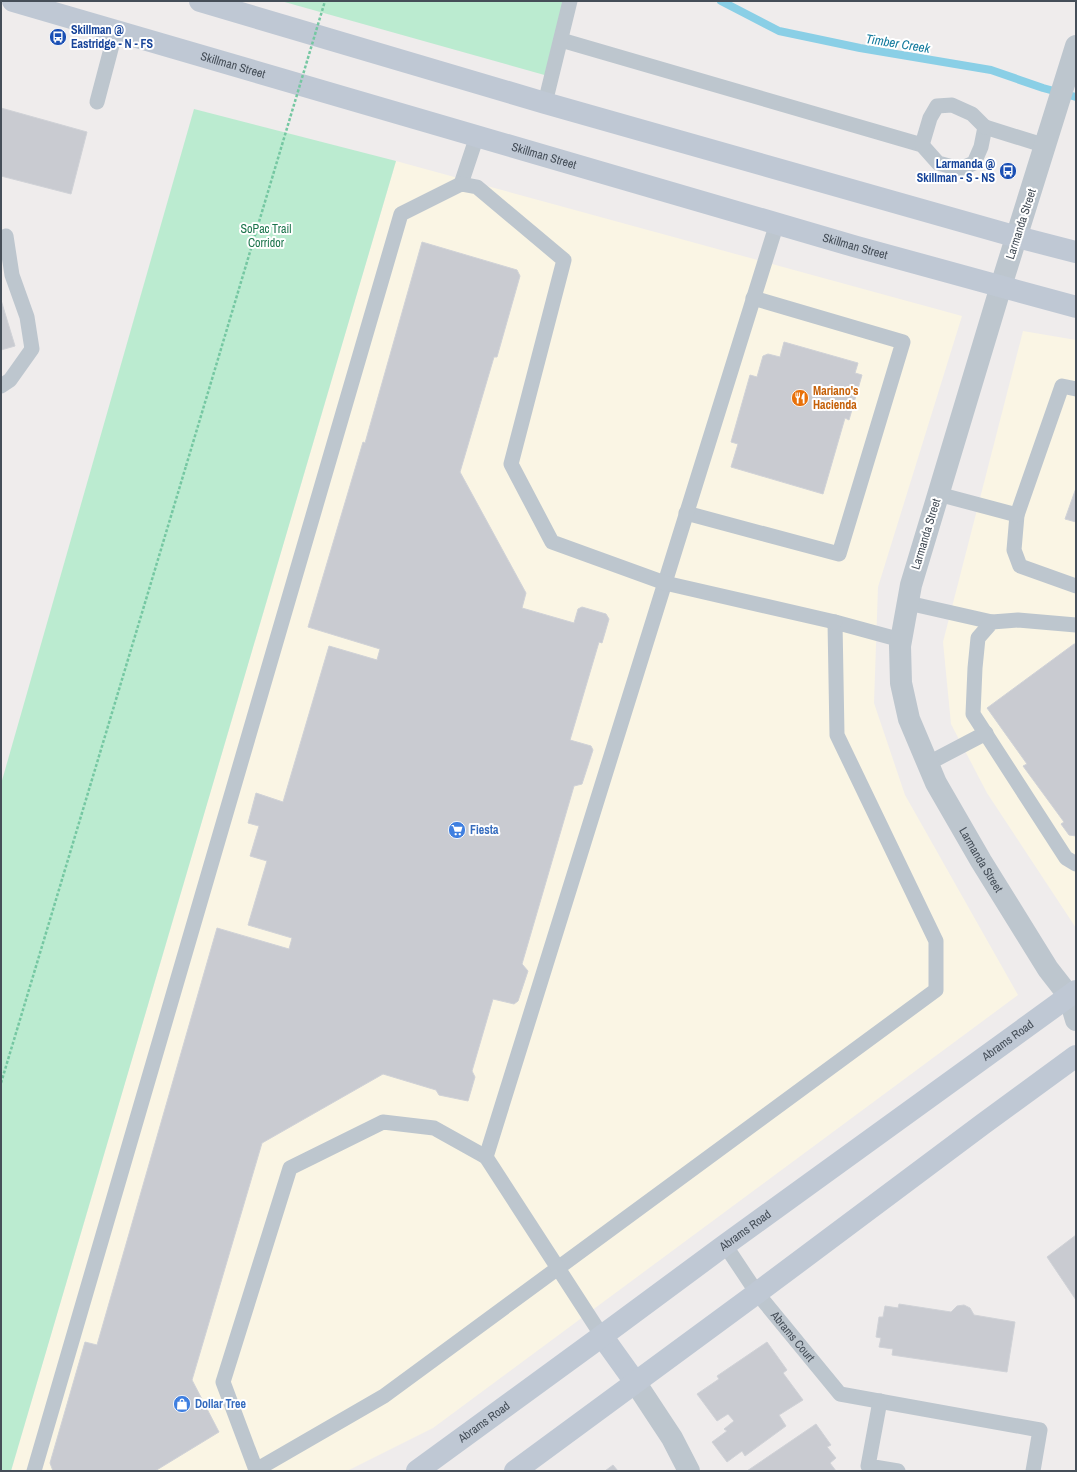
<svg xmlns="http://www.w3.org/2000/svg" width="1077" height="1472" font-family="'Archivo Narrow',sans-serif">
<style>
.commercial{fill:#faf5e4}
.green{fill:#bbebd0}
.lines{fill:none;stroke-linecap:round;stroke-linejoin:round}
.stream{stroke:#8acfe6;stroke-width:8}
.building{fill:#c9cbd1;stroke:#d0d2d7}
.path{stroke:#75c7a2;stroke-width:2.5;stroke-dasharray:3 2;stroke-linecap:butt}
.service{stroke:#bdc6ce;stroke-width:15}
.minor{stroke:#bdc6ce;stroke-width:22}
.tertiary{stroke:#bdc6ce;stroke-width:22}
.secondary{stroke:#bfc8d4;stroke-width:22}
.path-bridge{stroke:#75c7a2;stroke-width:2.5;stroke-dasharray:3 2;stroke-linecap:butt}
.labels{text-anchor:middle;stroke-width:4;stroke-linejoin:round;paint-order:stroke}
.transit-label{font-size:12px;font-weight:bold;fill:#164399;stroke:#fff;text-anchor:start}
.street-label{font-size:12px;fill:#454e58;stroke:#fff}
.park-label{font-size:12px;fill:#1b744b;stroke:#fff}
.food-label{font-size:12px;font-weight:bold;fill:#c56008;stroke:#fff;text-anchor:start}
.shop-label{font-size:12px;font-weight:bold;fill:#366cbe;stroke:#fff;text-anchor:start}
.water-label{font-size:13px;font-style:italic;fill:#137a9d;stroke:#fff}
</style>
<rect width="100%" height="100%" fill="#efecec"/>
<g class="commercial">
<path d="M396,161L962,316L878,587L874,703L905,795L1018,995L433,1428L347,1471H11Z"/>
<path d="M1023,331L1076,340V928L987,793L951,724L943,642Z"/>
</g>
<g class="green">
<path d="M281,1H563L548,76Z"/>
<path d="M194,109L396,161L11,1471H1V784Z"/>
</g>
<g class="lines">
<path class="stream" d="M721,1L779,31L860,48L991,70L1043,88L1076,97"/>
</g>
<g class="building">
<path d="M1,108L87,132L71,194L1,176Z"/>
<path d="M422,242L517,270L520,276L497,357H494L460,472L526,593L522,608L574,623L578,609L582,607L606,614L609,619L602,643L599,642L570,740L591,746L593,750L582,784L574,786L522,964L528,971L518,1001L514,1004L493,999L472,1071L475,1077L468,1101L439,1095L436,1090L383,1074L262,1143L192,1380L219,1432L155,1471H53L50,1463L85,1342L97,1345L217,928L289,949L292,938L248,925L267,861L250,856L259,826L248,823L256,793L283,802L329,646L377,660L380,649L308,627L363,442L365,443Z"/>
<path d="M1,300L15,346L1,350Z"/>
<path d="M784,342L858,363L855,373L862,375L849,420L845,418L823,494L731,467L738,444L731,442L750,375L757,377L763,356L768,354L780,357Z"/>
<path d="M1076,488V522L1065,519Z"/>
<path d="M1074,644H1076V836L1069,835L1061,824L1064,822L1023,766L1027,764L987,708Z"/>
<path d="M1076,1235V1300L1047,1257Z"/>
<path d="M899,1304L951,1312L957,1306L964,1305L970,1308L974,1315L1015,1322L1007,1372L892,1355L893,1349L879,1347L881,1338L876,1337L879,1317H883L885,1306L898,1308Z"/>
<path d="M767,1342L787,1370L783,1373L803,1400L779,1415L786,1426L745,1456L742,1451L727,1462L712,1442L727,1431L724,1429L734,1421L728,1414L717,1421L697,1394L719,1379L717,1376Z"/>
<path d="M816,1424L831,1445L827,1447L836,1458L830,1463L836,1471H747Z"/>
<path d="M613,1465L618,1471H605Z"/>
</g>
<g class="lines">
<path class="path" d="M1,1083L186,466"/>
<g class="service">
<path d="M561,40L922,145L938,163L960,169L974,163L981,147L985,127L1046,146"/>
<path d="M97,102L116,30"/>
<path d="M545,103L570,1"/>
<path d="M922,145L930,118L937,106L952,105L972,114L985,127"/>
<path d="M461,184L477,136"/>
<path d="M1,386L10,380L32,349L27,317L12,275L6,236"/>
<path d="M1076,389L1062,386L1017,515L1014,550L1020,566L1076,586"/>
<path d="M938,494L1017,515"/>
<path d="M686,513L839,554L903,342L753,298"/>
<path d="M908,603L992,622"/>
<path d="M1076,625L1018,620L992,622L978,638L975,668L973,714L1066,858L1076,864"/>
<path d="M927,764L986,733"/>
<path d="M486,1157L434,1128L383,1122L290,1168L223,1382L256,1470L384,1396L936,990V941L837,735L835,622L901,640"/>
<path id="s1" d="M725,1245L757,1293L840,1394L1040,1430L1033,1471"/>
<path d="M602,1336L486,1157L777,223"/>
<path d="M880,1401L868,1466L898,1471"/>
<path d="M34,1471L401,214L461,184L477,187L564,260L511,464L552,542L665,583L835,622"/>
</g>
<path class="minor" d="M635,1382L672,1438L689,1471"/>
<g class="tertiary">
<path id="s2" d="M1076,46L1001,286L911,585L900,646L901,683L909,719L936,783L981,861L1048,969L1069,996L1076,1000"/>
<path d="M1069,996L1076,1020"/>
</g>
<g class="secondary">
<path id="s3" d="M13,1L857,247L1076,307"/>
<path d="M200,1L545,103L1017,237L1076,252"/>
<path d="M602,1336L635,1382"/>
<path id="s4" d="M417,1471L602,1336L725,1245L1076,991"/>
<path d="M515,1471L757,1293L983,1124L1076,1056"/>
</g>
<path class="path-bridge" d="M186,466L325,1"/>
</g>
<defs>
<symbol id="bus-disc" viewBox="-11 -11 22 22"><circle r="9.5" fill="#1a4fb4" stroke="#fff"/><path d="M-5-6H5V4H4V6H2V4H-2V6H-4V4H-5ZM-3.5-4V0h7V-4ZM-3.5 1.2v1.5H-2V1.2ZM2 1.2v1.5H3.5V1.2Z" fill="#fff"/></symbol>
<symbol id="restaurant-disc" viewBox="-11 -11 22 22"><circle r="9.5" fill="#e8710a" stroke="#fff"/><path d="M-5-6h1v4h1v-4h1v4h1v-4h1v5L-1.5 .5V6h-2V.5L-5-1ZM5-6V6H3V1.5H1.5Q1.5-4 5-6Z" fill="#fff"/></symbol>
<symbol id="supermarket-disc" viewBox="-11 -11 22 22"><circle r="9.5" fill="#3f7fe0" stroke="#fff"/><path d="M-6-5.5h2.5l.6 2H6L4.5 2H-2.5L-4.4-4H-6ZM-1.5 3.2a1.3 1.3 0 1 0 .1 0ZM3 3.2a1.3 1.3 0 1 0 .1 0Z" fill="#fff"/></symbol>
<symbol id="shop-disc" viewBox="-11 -11 22 22"><circle r="9.5" fill="#3f7fe0" stroke="#fff"/><path d="M-5-2.5h2.3a2.7 3.5 0 0 1 5.4 0H5L5.5 6h-11ZM-1.5-2.5h3a1.5 2.3 0 0 0-3 0Z" fill="#fff"/></symbol>
</defs>
<g fill-rule="evenodd">
<use href="#bus-disc" x="48" y="27" width="20" height="20"/>
<use href="#bus-disc" x="998" y="161" width="20" height="20"/>
<use href="#restaurant-disc" x="790" y="388" width="20" height="20"/>
<use href="#supermarket-disc" x="447" y="820" width="20" height="20"/>
<use href="#shop-disc" x="172" y="1394" width="20" height="20"/>
</g>
<g class="labels">
<g class="transit-label">
<text x="71" y="34">Skillman @<tspan x="71" dy="14">Eastridge - N - FS</tspan></text>
<text x="995" y="168" text-anchor="end">Larmanda @<tspan x="995" dy="14">Skillman - S - NS</tspan></text>
</g>
<g class="street-label">
<text dy="4" stroke="none"><textPath href="#s3" startOffset="229">Skillman Street</textPath></text>
<text dy="4" stroke="none"><textPath href="#s3" startOffset="553">Skillman Street</textPath></text>
<text transform="translate(1021 224) rotate(-72)" y="4">Larmanda Street</text>
<text dy="4" stroke="none"><textPath href="#s3" startOffset="877">Skillman Street</textPath></text>
<text transform="translate(926 534) rotate(-73)" y="4">Larmanda Street</text>
<text dy="4" stroke="none"><textPath href="#s2" startOffset="858">Larmanda Street</textPath></text>
<text dy="4" stroke="none"><textPath href="#s4" startOffset="731">Abrams Road</textPath></text>
<text dy="4" stroke="none"><textPath href="#s4" startOffset="407">Abrams Road</textPath></text>
<text dy="4" stroke="none"><textPath href="#s1" startOffset="114">Abrams Court</textPath></text>
<text dy="4" stroke="none"><textPath href="#s4" startOffset="83">Abrams Road</textPath></text>
</g>
<g class="park-label">
<text x="266" y="233">SoPac Trail<tspan x="266" dy="14">Corridor</tspan></text>
</g>
<g class="food-label">
<text x="813" y="395">Mariano's<tspan x="813" dy="14">Hacienda</tspan></text>
</g>
<g class="shop-label">
<text x="470" y="834">Fiesta</text>
<text x="195" y="1408">Dollar Tree</text>
</g>
<g class="water-label">
<text transform="translate(898 43) rotate(9)" y="5">Timber Creek</text>
</g>
</g>
<rect width="1077" height="1472" fill="none" stroke="#454e58" stroke-width="4"/>
</svg>
